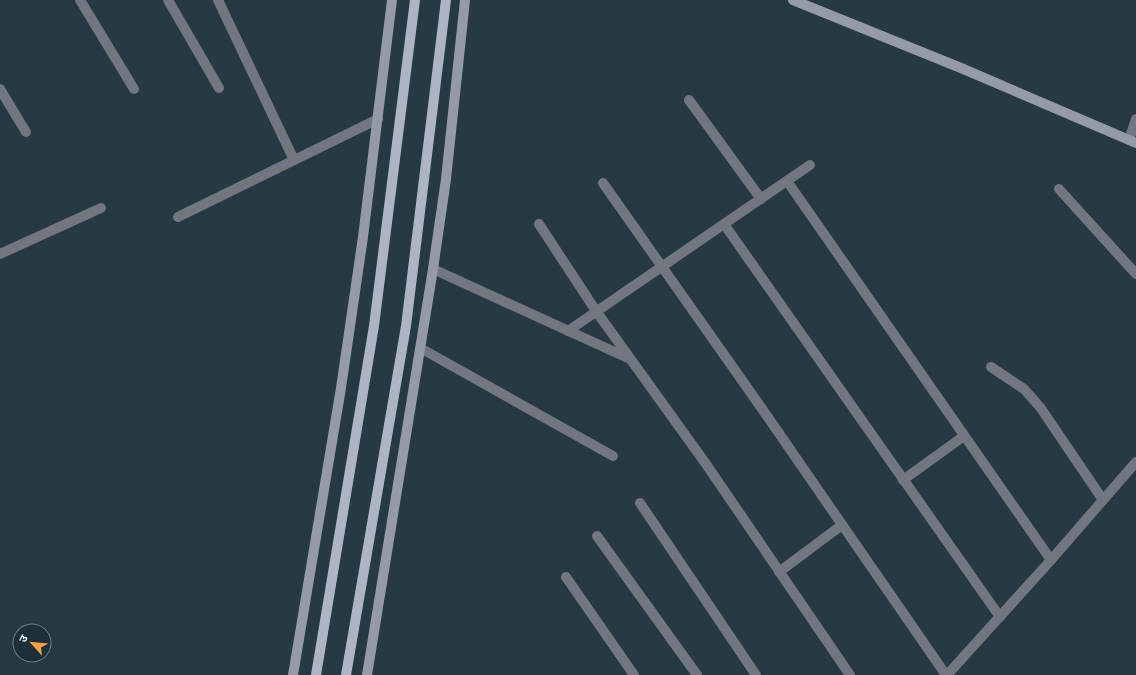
<svg xmlns="http://www.w3.org/2000/svg" width="1136" height="675" font-family="Quicksand,'Noto Sans Devanagari',sans-serif">
<style>
.lines{fill:none;stroke-linecap:round;stroke-linejoin:round}
.street{stroke:#72767e;stroke-width:10}
.secondary{stroke:#949aa6;stroke-width:10}
.primary{stroke:#adb5c5;stroke-width:10}
</style>
<rect width="100%" height="100%" fill="#273943"/>
<g class="lines">
<g class="street">
<path d="M80,0L134,89"/>
<path d="M168,0L219,88"/>
<path d="M218,0L294,160"/>
<path d="M0,89L26,132"/>
<path d="M689,100L761,199"/>
<path d="M1129,140L1136,119"/>
<path d="M787,181L1051,560"/>
<path d="M603,183L758,403L946,675"/>
<path d="M1059,189L1136,274"/>
<path d="M178,217L378,119"/>
<path d="M539,224L596,311L706,464L850,675"/>
<path d="M724,224L1000,617"/>
<path d="M0,254L101,208"/>
<path d="M433,269L630,359"/>
<path d="M568,331L810,165"/>
<path d="M422,349L613,456"/>
<path d="M991,367L1024,389L1040,407L1103,500"/>
<path d="M903,480L964,436"/>
<path d="M640,503L756,675"/>
<path d="M597,536L697,675"/>
<path d="M779,572L842,525"/>
<path d="M566,577L634,675"/>
<path d="M947,675L1051,560L1136,462"/>
</g>
<g class="secondary">
<path d="M793,0L961,68L1136,143"/>
<path d="M293,675L341,388L363,237L392,0"/>
<path d="M367,675L433,269L446,179L465,0"/>
</g>
<g class="primary">
<path d="M316,675L374,326L415,0"/>
<path d="M346,675L406,326L446,0"/>
</g>
</g>
<g transform="translate(32 643) rotate(297)"><circle r="19" fill="#1d2f39" stroke="#707f87"/>
<path d="M0-3L7 15L0 10L-7 15Z" fill="#f5a345"/>
<text y="-6" font-size="11" font-weight="bold" text-anchor="middle" fill="#ecf7fd">उ</text>
</g>
</svg>
